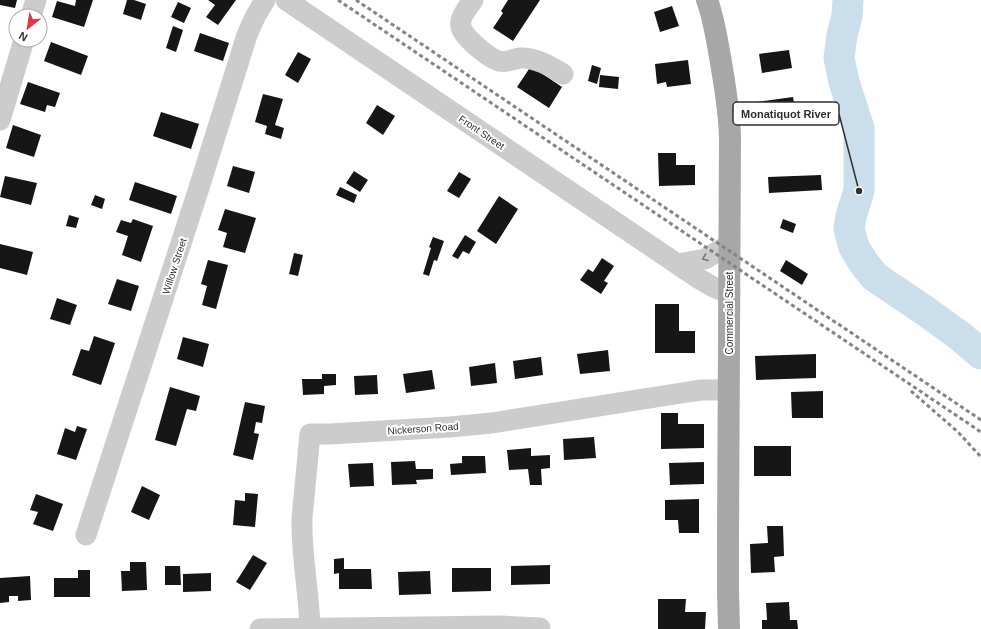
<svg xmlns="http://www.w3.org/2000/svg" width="981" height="629" font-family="Arial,sans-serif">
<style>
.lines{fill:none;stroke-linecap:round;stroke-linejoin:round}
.river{stroke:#cadfeb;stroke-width:31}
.building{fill:#161616}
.minor{stroke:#ccc;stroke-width:21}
.major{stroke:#a7a7a7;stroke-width:22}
.rail{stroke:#848484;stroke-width:3;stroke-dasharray:4 3;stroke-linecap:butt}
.oneway{stroke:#767676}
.labels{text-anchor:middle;stroke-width:4;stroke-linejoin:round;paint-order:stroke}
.street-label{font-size:10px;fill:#2f2f2f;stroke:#fff}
.leader{fill:none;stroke:#2f2f2f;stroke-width:1.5}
.callout-dot{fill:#2f2f2f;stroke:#fff;stroke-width:1.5}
.callout{fill:#fff;stroke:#2f2f2f;stroke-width:1.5}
.callout-label{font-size:11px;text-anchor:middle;font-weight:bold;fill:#2f2f2f}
</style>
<rect width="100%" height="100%" fill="#fff"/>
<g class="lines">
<path class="river" d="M848,0L847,16L842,35L839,58L844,82L859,128V191L851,216L849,229L854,247L863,262L875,277L924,310L960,336L981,354"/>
</g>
<g class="building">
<path d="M0,0H17L15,8L0,5Z"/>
<path d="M76,0H93L84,27L52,17L57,1L75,6Z"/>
<path d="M127,0H134L146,4L141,20L123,14Z"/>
<path d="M208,0H236L218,25L206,17L215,5Z"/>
<path d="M508,0H540L513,41L493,28L503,13L501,11Z"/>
<path d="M178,2L191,8L184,23L171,17Z"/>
<path d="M672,6L679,26L660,32L654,12Z"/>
<path d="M173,26L183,30L176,52L166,48Z"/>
<path d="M200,33L229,43L223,61L194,51Z"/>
<path d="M51,42L88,56L81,75L44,61Z"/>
<path d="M789,50L792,68L762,73L759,54Z"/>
<path d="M298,52L311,59L298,83L285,75Z"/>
<path d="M688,60L691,84L667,87L666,82L657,84L655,64Z"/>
<path d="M592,65L601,68L597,84L588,81Z"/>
<path d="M531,66L562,87L549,108L517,87Z"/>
<path d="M600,75L619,77L618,89L599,87Z"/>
<path d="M28,82L60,93L55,107L47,105L45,112L20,104Z"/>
<path d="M263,94L283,99L275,125L284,128L281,139L265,134L267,126L255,122Z"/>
<path d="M793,97L796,116L760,122L757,102Z"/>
<path d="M377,105L395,116L383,135L366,123Z"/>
<path d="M161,112L199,124L191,149L153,136Z"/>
<path d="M13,125L41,135L34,157L6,148Z"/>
<path d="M658,153H676V165H695V185L659,186Z"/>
<path d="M233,166L255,172L249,193L227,186Z"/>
<path d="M354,171L368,180L360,192L346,183Z"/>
<path d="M459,172L471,179L459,198L447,191Z"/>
<path d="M821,175L822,190L769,193L768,177Z"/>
<path d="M5,176L37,183L31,205L0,197Z"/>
<path d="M135,182L177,196L171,214L129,200Z"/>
<path d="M340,187L357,195L354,203L336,195Z"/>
<path d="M95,195L105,199L102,209L91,205Z"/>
<path d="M499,196L518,209L496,244L477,231Z"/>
<path d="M225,209L256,218L245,253L223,247L227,233L218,230Z"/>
<path d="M69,215L79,218L76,228L66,226Z"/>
<path d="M133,219L153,226L141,262L122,255L128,236L116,232L121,220L131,223Z"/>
<path d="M783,219L796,224L793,233L780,228Z"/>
<path d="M465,235L476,242L469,254L463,251L458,259L452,256Z"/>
<path d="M433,237L444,241L437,261L434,260L429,276L423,274L431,248L429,247Z"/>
<path d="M0,244L33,252L27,275L0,268Z"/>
<path d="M294,253L303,255L298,276L289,274Z"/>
<path d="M602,258L614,266L604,281L608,283L601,294L580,280L588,269L593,272Z"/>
<path d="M208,260L228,265L216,309L202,305L207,286L201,284Z"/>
<path d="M786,260L808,274L802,285L780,271Z"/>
<path d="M117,279L139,286L131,311L108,304Z"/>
<path d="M57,298L77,305L70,325L50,319Z"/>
<path d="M655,304H679V331H695V353H655Z"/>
<path d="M94,336L115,343L101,385L72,375L81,349L89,351Z"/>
<path d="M183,337L209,344L203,367L177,359Z"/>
<path d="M608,350L610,371L580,374L577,354Z"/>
<path d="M816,354V378L756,380L755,356Z"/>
<path d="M541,357L543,375L515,379L513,361Z"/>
<path d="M495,363L497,383L471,386L469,367Z"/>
<path d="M432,370L435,389L406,393L403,374Z"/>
<path d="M322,374H336V385L324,386V394L303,395L302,379H322Z"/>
<path d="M377,375L378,394L355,395L354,376Z"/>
<path d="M170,387L200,396L196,411L187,409L176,446L155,440Z"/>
<path d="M823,391V418H792L791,392Z"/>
<path d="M245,402L265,406L262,423L256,422L254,433L259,434L253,460L233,455Z"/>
<path d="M661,413H678V424H704V448L661,449Z"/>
<path d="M77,426L87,429L76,460L57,454L65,428L75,432Z"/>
<path d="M594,437L596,458L564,460L563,439Z"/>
<rect x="754" y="446" width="37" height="30"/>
<path d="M531,448V456L550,455V468L541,469L542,485H530L528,469L509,470L507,450Z"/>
<path d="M462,456H485L486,473L451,475L450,464L462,463Z"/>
<path d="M415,461L416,469H433V479L416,480L417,484L392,485L391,462Z"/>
<path d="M704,462V484L670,485L669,463Z"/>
<path d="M373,463L374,486L350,487L348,464Z"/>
<path d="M142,486L160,495L149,520L131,512Z"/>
<path d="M245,493L258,494L255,527L233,525L235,500L245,501Z"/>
<path d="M36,494L63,504L53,531L33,524L38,512L30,510Z"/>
<path d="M699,499V533H679L678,520H665V500Z"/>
<path d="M767,526H783L784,556L774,557L775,572L751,573L750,544L768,543Z"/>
<path d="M253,555L267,563L250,590L236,582Z"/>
<path d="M344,558V569H371L372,589H339V573L334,574V559Z"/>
<path d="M130,562H146L147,590L122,591L121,571H130Z"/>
<path d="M550,565V584L511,585V566Z"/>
<path d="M165,566H180L181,585H165Z"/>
<path d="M452,568H491V591L452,592Z"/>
<path d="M78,570H90V597H54V578H78Z"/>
<path d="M430,571L431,594L399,595L398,572Z"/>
<path d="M211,573V591L183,592V574Z"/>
<path d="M30,576L31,600L18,601V596H9V602L0,603V578Z"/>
<path d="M658,599H686L685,612H706L705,629H658Z"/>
<path d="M789,602L790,620H797L798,629H762V620H767L766,603Z"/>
</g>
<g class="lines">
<g class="minor">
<path d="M286,0L698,278C708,284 717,291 730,291"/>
<path d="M473,0C469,6 462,14 461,21C460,26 461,29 464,33C469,41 490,59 499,61C507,63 513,59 520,58C535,57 550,66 563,74"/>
<path d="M31,16L36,0"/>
<path d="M0,120L24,40"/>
<path d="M678,264L705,259L730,244"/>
<path d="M86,535L198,191L247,35L255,17L265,0"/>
<path d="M310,628C309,591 301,555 302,518L310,434H330L450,427L492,423L688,392L701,390H729"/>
<path d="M260,629L500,626L540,628V629"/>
</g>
<path class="major" d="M707,0C713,16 716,34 719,51C724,79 729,108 730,136L728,544V591L729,629"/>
<g class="rail">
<path d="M338,0L981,432"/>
<path d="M356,0L981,420"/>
<path d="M911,391L958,432L981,457"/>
</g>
</g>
<defs><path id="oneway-chevron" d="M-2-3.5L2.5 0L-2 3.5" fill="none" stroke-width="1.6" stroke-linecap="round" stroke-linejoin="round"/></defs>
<use class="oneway" href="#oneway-chevron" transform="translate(705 258) rotate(159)"/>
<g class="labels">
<g class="street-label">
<text transform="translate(482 132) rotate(34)" y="4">Front Street</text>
<text transform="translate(174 266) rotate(-72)" y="4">Willow Street</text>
<text transform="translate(729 313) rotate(-90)" y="4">Commercial Street</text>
<text transform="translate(423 428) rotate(-4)" y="4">Nickerson Road</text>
</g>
</g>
<path class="leader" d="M859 191L839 114"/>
<circle class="callout-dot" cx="859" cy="191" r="4"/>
<rect class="callout" x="733" y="102" width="106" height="23" rx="4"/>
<g class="callout-label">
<text x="786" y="118">Monatiquot River</text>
</g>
<g transform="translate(28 28) rotate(210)"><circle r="19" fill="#ffffff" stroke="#acacac"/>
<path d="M0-3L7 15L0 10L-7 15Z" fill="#e03746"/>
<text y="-6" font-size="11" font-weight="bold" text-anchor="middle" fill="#2f2f2f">N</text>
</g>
</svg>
